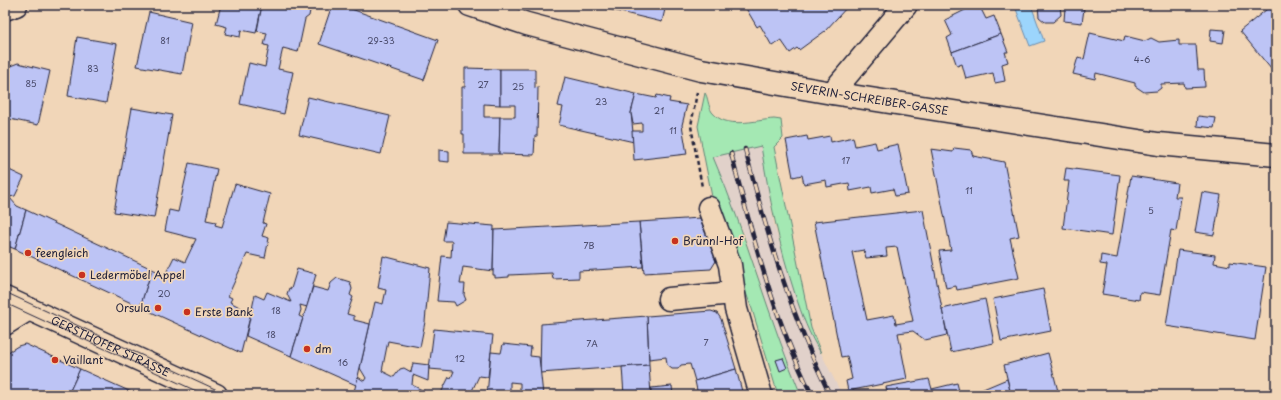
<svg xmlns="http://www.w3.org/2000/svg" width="1281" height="400" font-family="'Playpen Sans',sans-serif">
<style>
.built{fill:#e1d1ca}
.green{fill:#a4e8b3;stroke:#638577}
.water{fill:#9cd5fc;stroke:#6b8daf}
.building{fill:#bdc4f5;stroke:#22223b;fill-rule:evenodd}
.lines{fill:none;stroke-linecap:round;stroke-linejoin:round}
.minor-casing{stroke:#22223b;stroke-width:25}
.major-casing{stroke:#22223b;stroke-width:25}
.path{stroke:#22223b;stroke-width:2.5;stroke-dasharray:4 3;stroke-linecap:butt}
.minor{stroke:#f1d6b8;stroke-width:22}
.major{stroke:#f1d6b8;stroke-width:22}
.tram{stroke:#22223b;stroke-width:1}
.rail-casing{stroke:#22223b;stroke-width:4.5}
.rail{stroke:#f1d6b8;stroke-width:3;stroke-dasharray:9;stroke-linecap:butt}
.poi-dot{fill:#c8321e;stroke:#f1d6b8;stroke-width:1.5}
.labels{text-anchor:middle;stroke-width:3.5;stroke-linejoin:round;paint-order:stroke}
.number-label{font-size:9px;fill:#494a6a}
.street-label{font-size:11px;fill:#22223b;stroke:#f1d6b8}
.poi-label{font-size:11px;fill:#22223b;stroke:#f1d6b8;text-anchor:start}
</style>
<rect width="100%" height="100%" fill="#f1d6b8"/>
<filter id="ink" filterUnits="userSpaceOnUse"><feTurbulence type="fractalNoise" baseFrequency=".025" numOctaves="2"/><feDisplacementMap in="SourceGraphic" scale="8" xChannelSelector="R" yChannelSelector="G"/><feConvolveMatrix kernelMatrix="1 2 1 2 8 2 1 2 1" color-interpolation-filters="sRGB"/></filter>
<g filter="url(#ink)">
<path class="built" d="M761,146L774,224L788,272L812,338L821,353L842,395H801L782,348L744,234L712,157Z"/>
<path class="green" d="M705,93C708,97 708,106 712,112C726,130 755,120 774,119L781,120L783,138L774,147L811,328L821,353C809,335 802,315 795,294C779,245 769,197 761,146L713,157C747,235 768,317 801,395H778L752,309L714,207L698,126Z"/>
<path class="water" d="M1027,5H1031L1044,41L1030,46L1016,9Z"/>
<g class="building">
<path d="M221,5H262L256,33L241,30L240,37L225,34L227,27L216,24Z"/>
<path d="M262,5H311L309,16L305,19L298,52L283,48L278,69L293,72L284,114L240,104L249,63L265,67L269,46L264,45L267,33L257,31Z"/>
<path d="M332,5H340L438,40L424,80L319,44Z"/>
<path d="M591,5H666L662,22Z"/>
<path d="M744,5H849L825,31L799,50L797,48L790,53L781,40L772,46L760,25L757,27Z"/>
<path d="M967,5H979L986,19L994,16L1001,34L952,52L947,38L952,35L945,20L969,8Z"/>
<path d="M1038,5H1060L1061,15L1053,22H1045L1039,17Z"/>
<path d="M1272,5H1276V75L1240,31Z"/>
<path d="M1065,7L1084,9L1082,23L1064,21Z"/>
<path d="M149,12L192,22L182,74L137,66Z"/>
<path d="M1211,29L1225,30L1223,43L1210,41Z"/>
<path d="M1090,33L1124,41L1125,36L1145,41L1151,38L1159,42L1179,40V45H1196L1198,70H1204L1205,87L1185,88L1184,83L1161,84V88L1157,91L1144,92L1135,86V83L1096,73L1095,79L1073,74L1078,57L1084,59Z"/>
<path d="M1001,34L1008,52H1005L1008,62L1002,64L1005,81L995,83L993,73L966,79L962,64L957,66L952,52Z"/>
<path d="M77,37L117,44L106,103L68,96Z"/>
<path d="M18,63L50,71L38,125L5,118V68Z"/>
<path d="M465,68L500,69V105L484,104V117H500L499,154H464V134H462V87H465Z"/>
<path d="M500,69H535V88L538,87L537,136H535L534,155L499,154L500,117H515V105H500Z"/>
<path d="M565,77L636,94L631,113L634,142L559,125L563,107L558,106Z"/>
<path d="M636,94L656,98L657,95L670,98L669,102L687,105L682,125L687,154L634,160L632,131H642V123L633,124L631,113Z"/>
<path d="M308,97L390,116L381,154L299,135Z"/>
<path d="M132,108L172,115L154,218L114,212Z"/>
<path d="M1198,116L1216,118L1214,128L1197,126Z"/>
<path d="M807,136L808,140L830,136L831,142L853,137L855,146L875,142L877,149L898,144L908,194L895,196L893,189L872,193L871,187L850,191L849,183L827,187L826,180L804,184L802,175L793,177L786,140Z"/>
<path d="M954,148L971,150L973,156L1004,162L1019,236L1010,238L1019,278L957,290L956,286L946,288L939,251L951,250L931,149L953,152Z"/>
<path d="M439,150L449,151V162L439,161Z"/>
<path d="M189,163L217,169L206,220L216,222L215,225L222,227L235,184L270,194L263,223L266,224L262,236L269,238L265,258L247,254L228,296L232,298L230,302L251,313L241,353L140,307L152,269L165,275L174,257L185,262L196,239L165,231L169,210L178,212Z"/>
<path d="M5,168L24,177L15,196L9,197L17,206L26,210L15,249L5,245Z"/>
<path d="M1066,168L1120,175L1112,235L1063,228L1069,181H1064Z"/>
<path d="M1131,176L1177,183L1175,197H1181L1176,231L1171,230L1160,295L1140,292L1139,300L1102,294L1107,265L1100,264L1101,255L1117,258Z"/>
<path d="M1202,192L1221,195L1214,235L1195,232Z"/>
<path d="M26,210L152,269L140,307L15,249Z"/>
<path d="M923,210L947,335L925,340L913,331L898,333L907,379L848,391L846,381L852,379L847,356L841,357L814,222ZM897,247L913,321L896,324L894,315L867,320L852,252L864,250L866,258L887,256L886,248Z"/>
<path d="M700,218L716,261L711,269L644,273L639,222Z"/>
<path d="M446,222L494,226L493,271L463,267L460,284H465L464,295L466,300L456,306L454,302L437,301L442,256L451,257L452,241H443Z"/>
<path d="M639,222L643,267L579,271V278L553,279L552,273L509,275V277L495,278V275H493L494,230Z"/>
<path d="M1178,250L1215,255L1214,263L1230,266V262L1266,267L1255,340L1166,326Z"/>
<path d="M383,256L430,268L425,322L420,347L388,341L382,371L394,377L400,369L404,368L411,372L413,363L429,365L428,381L413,375L412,385L426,392L425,395H353L358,377L364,381L366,378L360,368L375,302L383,304L386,290L378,288Z"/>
<path d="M297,269L316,274L307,307L300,305L301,310L299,316L303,318L291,356L246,336L255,295L264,299L267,292L291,302L287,294L289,288L291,289Z"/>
<path d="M337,278L350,282L352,289L350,295L353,297L347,314L354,316V320L370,324L356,385L291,356L313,287L328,291L331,283Z"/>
<path d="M1043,289L1051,331L1001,341L993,299Z"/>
<path d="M985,299L994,343L951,352L942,309Z"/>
<path d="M711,311L717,313L721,319L736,369L695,381L690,364L681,365L678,369H672L667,365L666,357L649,359L647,316Z"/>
<path d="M647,316L649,365L540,373L541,324Z"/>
<path d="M434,329L493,335L488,377L479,376L470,395H440L449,377L451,378L454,371L429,369Z"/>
<path d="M25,344L80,369L68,395H5V354L18,346Z"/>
<path d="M503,344L531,347L530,356L539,357L543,395H487L491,352L501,353ZM510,382L520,383V392H510Z"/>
<path d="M1048,353L1059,395H1011L1004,365Z"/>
<path d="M783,358L787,368L780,371L776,360Z"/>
<path d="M649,365L651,395H624L622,367Z"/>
<path d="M80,369L138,395H68Z"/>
<path d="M736,369L743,395H698L695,381Z"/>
<path d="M929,379L932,389L957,383L960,395H888L886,387Z"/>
<path d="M1007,379L1011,395H969Z"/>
<path d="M672,386L673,395H651V388Z"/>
<path d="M1263,391V395H1218Z"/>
</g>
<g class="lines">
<defs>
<g id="minor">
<path id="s1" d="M470,5L527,24L701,70L832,93L1158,144L1276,155"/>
<path d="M832,93L906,5"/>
<path d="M709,208L730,265L736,309L761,395"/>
<path d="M669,299L733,293"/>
<path d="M5,324L29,309"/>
</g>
<g id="major">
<path d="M5,9L16,5"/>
<path id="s2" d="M5,298L216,395"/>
</g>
</defs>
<use href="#minor" class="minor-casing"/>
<use href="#major" class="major-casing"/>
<path class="path" d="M697,92L691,126L702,187"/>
<use href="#minor" class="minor"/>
<use href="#major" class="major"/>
<g class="tram">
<path d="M5,292L228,395"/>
<path d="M5,303L205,395"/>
</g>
<defs>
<g id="rail">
<path d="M745,149C767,234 791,316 830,395"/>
<path d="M731,153C752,235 774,319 812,395"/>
</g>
</defs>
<use href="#rail" class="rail-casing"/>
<use href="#rail" class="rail"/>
</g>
</g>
<g class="poi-dot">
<circle cx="675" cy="241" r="4"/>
<circle cx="28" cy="253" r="4"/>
<circle cx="82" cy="275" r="4"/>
<circle cx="158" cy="308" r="4"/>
<circle cx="187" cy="312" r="4"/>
<circle cx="307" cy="349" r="4"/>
<circle cx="55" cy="360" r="4"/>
</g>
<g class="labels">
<g class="number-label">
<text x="165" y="44">81</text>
<text x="381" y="44">29-33</text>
<text x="1142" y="63">4-6</text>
<text x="93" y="72">83</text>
<text x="31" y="87">85</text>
<text x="483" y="88">27</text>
<text x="518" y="90">25</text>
<text x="601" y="105">23</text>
<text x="659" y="114">21</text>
<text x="673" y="134">11</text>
<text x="846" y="164">17</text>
<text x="969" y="194">11</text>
<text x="1151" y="214">5</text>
<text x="589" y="249">7B</text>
<text x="164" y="297">20</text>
<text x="276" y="314">18</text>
<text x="271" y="338">18</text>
<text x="706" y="346">7</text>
<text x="592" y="347">7A</text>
<text x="460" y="362">12</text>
<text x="343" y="366">16</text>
</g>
<g class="street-label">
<text dy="4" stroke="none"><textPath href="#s1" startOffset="411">SEVERIN-SCHREIBER-GASSE</textPath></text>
<text dy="4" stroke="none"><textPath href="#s2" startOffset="116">GERSTHOFER STRASSE</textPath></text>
</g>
<g class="poi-label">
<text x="683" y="245">Brünnl-Hof</text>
<text x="36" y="257">feengleich</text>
<text x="90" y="279">Ledermöbel Appel</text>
<text x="150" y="312" text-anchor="end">Orsula</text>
<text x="195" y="316">Erste Bank</text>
<text x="315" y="353">dm</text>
<text x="63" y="364">Vaillant</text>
</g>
</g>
<rect width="1281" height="400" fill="none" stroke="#f1d6b8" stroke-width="20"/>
<rect x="10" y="10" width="1261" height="380" fill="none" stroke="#22223b" stroke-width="1.5" filter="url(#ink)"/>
</svg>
